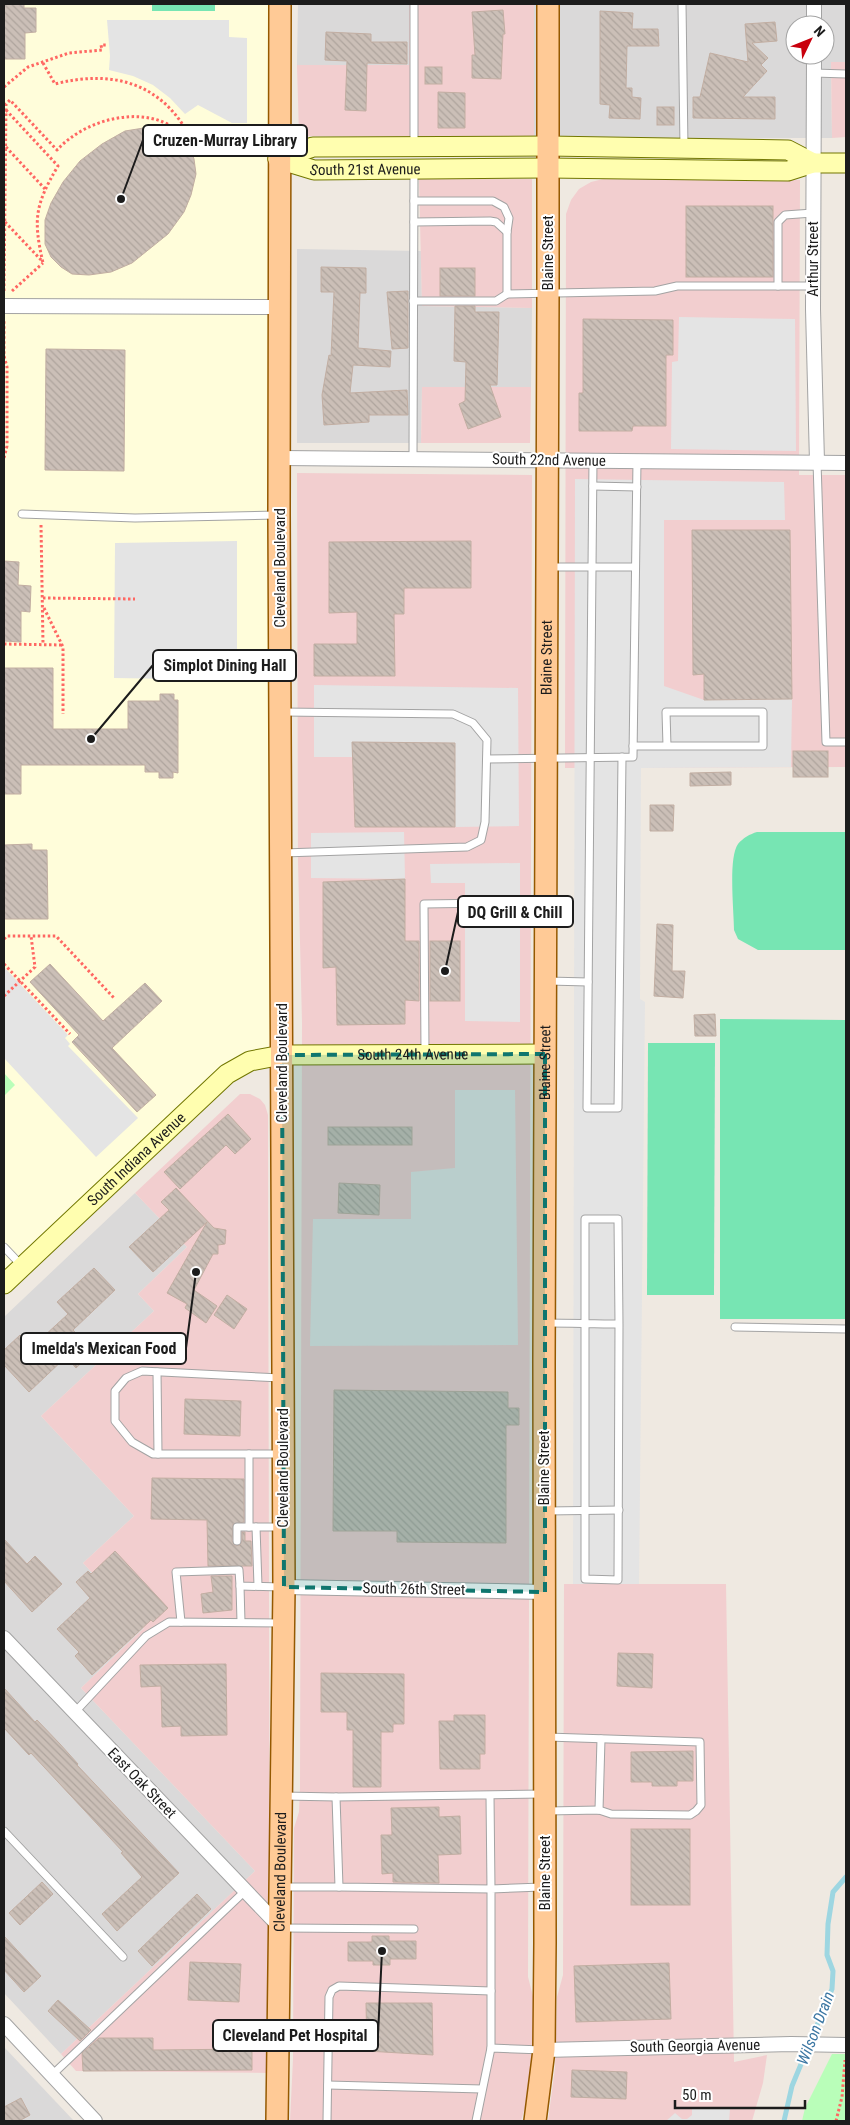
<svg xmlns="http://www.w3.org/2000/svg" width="850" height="2125" font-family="'Roboto Condensed',sans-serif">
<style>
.residential{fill:#dad9d9;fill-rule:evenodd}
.commercial{fill:#f2cecf}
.education{fill:#fffdda}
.park{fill:#b9feb9}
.pitch{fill:#77e5b3}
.parking{fill:#e4e4e4}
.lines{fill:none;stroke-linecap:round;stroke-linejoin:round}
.stream{stroke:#9dd6e1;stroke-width:5}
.building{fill:url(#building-back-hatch);stroke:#c2aea2}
.lane-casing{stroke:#a3a3a3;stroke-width:9}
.street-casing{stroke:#a3a3a3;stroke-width:16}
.secondary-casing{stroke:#727700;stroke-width:21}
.primary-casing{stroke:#955900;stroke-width:24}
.path{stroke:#ff6762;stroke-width:3;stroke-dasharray:2.5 2.5;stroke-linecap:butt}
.lane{stroke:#fff;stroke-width:7}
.street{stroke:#fff;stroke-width:14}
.secondary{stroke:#fffeaf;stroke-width:19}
.primary{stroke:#ffca96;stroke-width:21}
.marked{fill:#0f766e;fill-opacity:0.2;stroke:#0f766e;stroke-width:4;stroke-dasharray:10 6;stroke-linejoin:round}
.labels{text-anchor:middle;stroke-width:4;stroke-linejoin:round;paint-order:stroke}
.street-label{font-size:15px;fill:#1c1c1c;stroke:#fff}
.water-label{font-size:16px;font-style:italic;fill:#3c77a3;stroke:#fff}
.leader{fill:none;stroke:#1c1c1c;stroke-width:2}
.callout-dot{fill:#1c1c1c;stroke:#fff;stroke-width:2}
.callout{fill:#fff;stroke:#1c1c1c;stroke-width:2}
.callout-label{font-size:16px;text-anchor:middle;font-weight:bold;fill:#1c1c1c}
</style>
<defs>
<pattern id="building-back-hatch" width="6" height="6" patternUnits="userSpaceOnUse" patternTransform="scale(1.25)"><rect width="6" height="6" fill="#cbbfb7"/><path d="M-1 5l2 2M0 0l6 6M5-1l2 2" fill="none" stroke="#aea49d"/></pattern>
</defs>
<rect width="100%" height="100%" fill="#efe9e1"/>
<g class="residential">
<path d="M298,4H409V65H297Z"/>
<path d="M534,4H846V62L831,63L832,138H534ZM795,25H825V55H795Z"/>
<path d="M297,249L421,251L422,306L532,308L531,387H422L421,443H297Z"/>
<path d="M135,1193L187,1247L138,1294L154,1311L41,1416L134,1516L83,1563L144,1628L81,1688L255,1871L61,2054L4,1993V1317Z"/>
<path d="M4,2047L74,2121H4Z"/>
</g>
<g class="commercial">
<path d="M409,4H534V138L299,136L297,65H409Z"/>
<path d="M831,62H846V137L832,138Z"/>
<path d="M419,179H532V308L422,306Z"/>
<path d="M603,179L800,180L799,475H846V767L565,768L566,214L571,200L579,189L591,182Z"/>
<path d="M422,387H531L530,443H421Z"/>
<path d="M297,473L532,475L528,1977L536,2008L534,2053L527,2100L521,2121H290L293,2059L294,1828L299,1812L300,1788L302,1022L298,862Z"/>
<path d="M240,1094H250L260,1099L265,1105L268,1115L270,2073L76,2071L61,2054L255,1871L81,1688L144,1628L83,1563L134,1516L41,1416L154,1311L138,1294L187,1247L135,1193Z"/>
<path d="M564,1584H726L734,2062L767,2055L763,2083L752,2121H548L555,2068L557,1997L563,1975Z"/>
</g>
<path class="education" d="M4,4H280L282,1055L250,1061L4,1284Z"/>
<g class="park">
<path d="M4,1073L15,1085L4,1096Z"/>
<path d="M832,2054H846V2121H802L805,2108Z"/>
</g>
<g class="pitch">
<rect x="152" y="4" width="63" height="7"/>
<path d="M757,832H846V950H758L738,939L734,930C734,911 728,858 738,844C743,838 750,834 757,832Z"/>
<path d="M720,1019L846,1020V1319H720Z"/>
<path d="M648,1043H715L714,1295H647Z"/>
</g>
<g class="parking">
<path d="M107,20H229V37L247,38V123H232L198,105L185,114L170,98L153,85L133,76L109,70L110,56Z"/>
<path d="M679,317L795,319L796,451L671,449L672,362L678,361Z"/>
<path d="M575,479L784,482L785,520H664V686L704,700L792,699L791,767L641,768L640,999L645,1002L639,1584H573Z"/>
<path d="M237,541V680L114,678L115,543Z"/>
<path d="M314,685L518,688L519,826L455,827V743L353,742V757H314Z"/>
<path d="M404,832L405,879L311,878V833Z"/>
<path d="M520,863V1022L465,1021V883H431L430,864Z"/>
<path d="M4,967L68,1035L65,1038L70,1044L68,1046L138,1118L96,1157L4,1058Z"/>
<path d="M455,1090H515L518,1345L310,1346L313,1219H411V1172L455,1168Z"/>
<path d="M692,2107L730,2109L729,2121H666L675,2113L682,2119H687L692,2115Z"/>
</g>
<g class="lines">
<path class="stream" d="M784,2121L792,2086L832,1989L833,1971L827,1955L828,1924L833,1892L846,1877"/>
</g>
<g class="building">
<path d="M4,4H24V8H36V32L25,33V59H4Z"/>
<path d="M503,10L505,34H503L501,79L472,78V55H475L472,12Z"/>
<path d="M600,11L633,13L632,29H658L659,46H627L626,88H632V97L641,98L640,119L609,118L610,105L600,104Z"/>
<path d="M775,22L777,41L752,43L768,58L761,65L767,71L743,97H775V119L693,118V97H700L710,53L748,62L745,24Z"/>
<path d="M326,32L371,34V42H407V64L367,63L366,111L345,110L347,61L325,60Z"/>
<rect x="425" y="67" width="17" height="17"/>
<path d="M438,92L465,93V128H438Z"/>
<rect x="657" y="107" width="17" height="18"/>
<path d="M150,127L170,131L183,139L190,147L194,159L196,174L191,195L184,212L168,234L132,263L111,272L89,275L72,274L61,267L51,257L45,244V220L51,203L63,182L80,161L102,144L125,131Z"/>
<rect x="686" y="206" width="87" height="71"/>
<path d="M321,267L366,268V293H360L358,348L391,351L390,367L353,365L350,393L407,390L408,415H369V422L324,425L322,395L329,355L331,356L334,292H321Z"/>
<rect x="440" y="268" width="35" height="28"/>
<path d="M408,291V348L392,349L387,292Z"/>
<path d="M455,306H475V312H499L497,385H490L501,417L468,429L459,404L465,401L466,362L454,361Z"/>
<path d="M583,319L673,320V355H666V426H633L632,431H579V393H583Z"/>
<path d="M46,349L125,350L124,471L45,470Z"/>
<path d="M692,530H790L792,699L704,700V674L693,675Z"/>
<path d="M471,541V588H404V614H394L395,676H314V644H357V612L329,613V542Z"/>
<path d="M4,561L19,562L18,585L31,586L30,612L21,611V642L4,641Z"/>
<path d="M4,668H53V729H128V701H160V694H174V700H178V773L173,772V778H159V772H145V765H21V794H4Z"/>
<path d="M352,742L455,743V827H355Z"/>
<rect x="793" y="751" width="35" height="26"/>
<path d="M731,772V785L690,786V773Z"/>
<path d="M650,805H674L673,831H650Z"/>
<path d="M32,844V850H47L48,919H4V845Z"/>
<path d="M405,879V941H419V1001L405,1000V1024L337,1025L336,967L323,968V882Z"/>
<path d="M657,924L673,925L672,971H685L683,998L654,996Z"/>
<rect x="430" y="941" width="30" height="60"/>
<path d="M50,964L103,1021L145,983L162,1001L112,1048L156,1095L137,1112L72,1042L79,1035L30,982Z"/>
<path d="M715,1014L716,1036H695L694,1015Z"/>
<path d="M228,1114L251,1139L235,1154L226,1145L180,1189L164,1172Z"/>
<rect x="328" y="1127" width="84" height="18"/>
<path d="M339,1183L380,1185L379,1215L338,1213Z"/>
<path d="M176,1188L214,1228L226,1230L225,1244L218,1245V1254H213L194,1290L217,1306L206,1323L185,1308L187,1304L167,1293L207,1222L153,1272L129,1247L169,1210L161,1202Z"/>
<path d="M94,1268L115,1290L73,1330L93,1352L76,1368L66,1357L29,1392L4,1365V1350L20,1335L31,1348L68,1314L57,1302Z"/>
<path d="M227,1295L247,1309L234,1329L214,1315Z"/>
<path d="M334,1390L508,1392V1408H519V1425H506V1543L397,1542V1531H333Z"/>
<path d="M185,1399L241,1401L240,1436L184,1434Z"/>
<path d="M152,1478L244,1479V1522L233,1524L232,1541L235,1546L240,1545L242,1541V1532H245V1541H251L252,1566H208L207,1520L151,1519Z"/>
<path d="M4,1539L27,1564L35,1556L62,1584L32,1612L4,1581Z"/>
<path d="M115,1551L168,1608L153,1622L151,1620L92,1675L75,1656L79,1652L57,1629L90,1598L76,1582L88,1571L91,1574Z"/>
<path d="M211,1576H232V1610L203,1613L201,1594L213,1592Z"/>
<path d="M618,1653L653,1654L652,1688L617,1686Z"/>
<path d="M226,1664L227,1735L181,1736V1726L162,1727L161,1686L141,1687L140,1665Z"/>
<path d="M321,1673L404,1674V1724H393V1732H381V1787H353V1730H347V1712H321Z"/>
<path d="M4,1688L35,1722L37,1720L60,1744L78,1764L77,1765L179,1873L117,1931L102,1914L142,1877L121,1853L123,1852L85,1811L31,1753L29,1755L4,1728Z"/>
<path d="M454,1715H485V1754H480V1769H440L439,1721H454Z"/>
<path d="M693,1751V1781H677V1786H652V1782H631V1752Z"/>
<path d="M439,1807V1817L460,1816L461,1854L438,1855L439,1883L393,1882V1873L382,1874L381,1835H392L391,1808Z"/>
<rect x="631" y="1829" width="59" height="76"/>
<path d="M42,1882L53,1894L20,1925L9,1913Z"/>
<path d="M197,1894L211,1909L152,1966L138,1951Z"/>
<path d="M4,1936L41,1976L24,1992L4,1970Z"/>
<path d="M372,1936H389V1941H416V1959H390V1965H373V1961H348V1942H372Z"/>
<path d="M190,1962L241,1964L239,2002L188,2000Z"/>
<path d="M669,1963L671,2019L576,2022L574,1966Z"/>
<path d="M58,2000L91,2030L80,2041L48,2011Z"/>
<path d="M366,2003H432L433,2055L367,2051Z"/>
<path d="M99,2038H153V2050L252,2049V2070L83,2071L82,2053Z"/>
<path d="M572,2070L627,2072L626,2099L571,2097Z"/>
<path d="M21,2098L30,2115L19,2121H4V2107Z"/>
</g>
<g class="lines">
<defs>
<g id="lane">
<path d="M682,4L684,148"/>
<path d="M814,73L846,74"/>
<path d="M414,146V4"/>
<path d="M414,201H493L504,207L509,218L507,232V294L655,291L677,286H813"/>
<path d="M414,222L490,221L496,222L507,232"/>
<path d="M778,286V222L785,215L813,213"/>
<path d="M413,301H496L507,294"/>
<path d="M413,458L414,171"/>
<path d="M593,460L587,1108H618L622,757"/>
<path d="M817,462L826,742H846"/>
<path d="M593,486L637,487"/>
<path d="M22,514L135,518L276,515"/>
<path d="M550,567H635"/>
<path d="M633,746H763V712H666L667,746"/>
<path d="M487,759L633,757L637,461"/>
<path d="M283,853L467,847L481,840L485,822L487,740L473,723L453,714L283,712"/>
<path d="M548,981L588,982"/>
<path d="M425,1053L424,904L492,903"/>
<path d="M4,1247L22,1266"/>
<path d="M547,1323C571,1323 595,1324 619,1324L618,1219H585C585,1339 585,1459 585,1579L618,1580L619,1324"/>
<path d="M735,1327L846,1329"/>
<path d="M157,1372L158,1454"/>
<path d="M249,1454V1527"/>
<path d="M280,1454H153L132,1442L115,1421V1391L126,1378L142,1371L281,1378"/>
<path d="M547,1511L619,1510"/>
<path d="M256,1527L258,1586"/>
<path d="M237,1541V1527H281"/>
<path d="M240,1586L241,1622"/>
<path d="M181,1622L176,1572L239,1570L240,1586L281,1587"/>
<path d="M75,1712L146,1636L169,1622L282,1623"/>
<path d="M547,1737L700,1742L701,1805L696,1811L690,1815L611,1814L599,1810L548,1811"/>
<path d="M284,1796L336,1797"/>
<path d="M490,1796L491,1889L339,1887L336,1797L542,1794"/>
<path d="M599,1810L601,1739"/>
<path d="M4,1831L123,1957"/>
<path d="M282,1887H339"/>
<path d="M283,1928L414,1929"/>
<path d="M491,2048V1889L542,1887"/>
<path d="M52,2075L245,1891"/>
<path d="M328,2085L482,2089"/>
<path d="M327,2121L329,1997L332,1990L339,1986L491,1991"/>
<path d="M476,2121L491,2048L543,2050"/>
</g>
<g id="street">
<path d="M814,25V4"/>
<path d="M814,55L813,309L817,462"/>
<path d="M4,306L280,307"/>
<path d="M280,458L846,463"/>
<path d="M284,1587L545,1592"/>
<path d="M4,1638L280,1927"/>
<path d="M4,2024L95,2121"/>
<path d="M544,2050L791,2044L846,2045"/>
</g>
<g id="secondary">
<path id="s1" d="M278,159L314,170L548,168L788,171L813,163H846"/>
<path d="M278,159L313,147L548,146L788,150L813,163"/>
<path id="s2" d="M4,1284L227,1074L250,1061L282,1055L545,1054"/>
</g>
<g id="primary">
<path id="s3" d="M277,2121L284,1587L279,514L280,4"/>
<path id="s4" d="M535,2121L544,2050L545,1943L544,1363L548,293V4"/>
</g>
</defs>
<use href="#lane" class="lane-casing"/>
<use href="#street" class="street-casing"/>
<use href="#secondary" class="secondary-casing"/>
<use href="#primary" class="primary-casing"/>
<g class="path">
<path d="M4,87L28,67L69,53L102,50L101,45H106"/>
<path d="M6,110L58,166C35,205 33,219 43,263"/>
<path d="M6,147L45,189"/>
<path d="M5,222L43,262"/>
<path d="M4,291L6,104L10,100L57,150C88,116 156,100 188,141L191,139C163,83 113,69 55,84L43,63"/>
<path d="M12,291L43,263"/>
<path d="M4,458L7,446V367L4,356V320"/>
<path d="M41,525L43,644"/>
<path d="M43,598L135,599"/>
<path d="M44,608L63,647V714"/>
<path d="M4,644L62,645"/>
<path d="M4,939L7,936H56L114,998"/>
<path d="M4,964L70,1034"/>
<path d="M4,996L35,967L31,936"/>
<path d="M836,2121L842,2097L845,2060"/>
</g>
<use href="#lane" class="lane"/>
<use href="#street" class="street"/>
<use href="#secondary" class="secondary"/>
<use href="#primary" class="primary"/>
</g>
<path class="marked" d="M545,1054V1592L284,1587L282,1055Z"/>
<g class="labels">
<g class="street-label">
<text dy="5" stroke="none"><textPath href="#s1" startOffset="89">South 21st Avenue</textPath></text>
<text transform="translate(548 253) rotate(-90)" y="5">Blaine Street</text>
<text transform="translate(813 259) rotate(-90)" y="5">Arthur Street</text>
<text transform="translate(549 460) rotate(1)" y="5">South 22nd Avenue</text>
<text transform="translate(280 568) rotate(-90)" y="5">Cleveland Boulevard</text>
<text dy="5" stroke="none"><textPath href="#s4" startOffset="1464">Blaine Street</textPath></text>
<text dy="5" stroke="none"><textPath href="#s2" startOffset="496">South 24th Avenue</textPath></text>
<text transform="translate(282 1063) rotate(-90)" y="5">Cleveland Boulevard</text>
<text dy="5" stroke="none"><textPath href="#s4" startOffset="1059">Blaine Street</textPath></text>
<text dy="5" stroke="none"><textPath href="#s2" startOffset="182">South Indiana Avenue</textPath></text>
<text transform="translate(283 1468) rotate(-90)" y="5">Cleveland Boulevard</text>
<text transform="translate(544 1468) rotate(-90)" y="5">Blaine Street</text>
<text transform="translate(414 1589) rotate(1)" y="5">South 26th Street</text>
<text transform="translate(142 1783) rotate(46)" y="5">East Oak Street</text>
<text dy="5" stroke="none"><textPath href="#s3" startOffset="249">Cleveland Boulevard</textPath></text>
<text transform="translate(545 1873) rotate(-90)" y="5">Blaine Street</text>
<text transform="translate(695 2046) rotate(-1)" y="5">South Georgia Avenue</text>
</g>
<g class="water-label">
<text transform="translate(815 2028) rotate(-69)" y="6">Wilson Drain</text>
</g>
</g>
<path class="leader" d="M121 199L143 140M91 739L153 665M445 971L458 912M196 1272L186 1348M382 1951L378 2035"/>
<g class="callout-dot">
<circle cx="121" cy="199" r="5"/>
<circle cx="91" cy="739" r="5"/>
<circle cx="445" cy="971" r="5"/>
<circle cx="196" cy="1272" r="5"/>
<circle cx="382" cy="1951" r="5"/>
</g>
<g class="callout">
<rect x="143" y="125" width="164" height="31" rx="5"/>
<rect x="153" y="650" width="143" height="31" rx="5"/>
<rect x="458" y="896" width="115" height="31" rx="5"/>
<rect x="21" y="1333" width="165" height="31" rx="5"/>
<rect x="213" y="2020" width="165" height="31" rx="5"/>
</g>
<g class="callout-label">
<text x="225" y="146">Cruzen-Murray Library</text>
<text x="225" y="671">Simplot Dining Hall</text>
<text x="515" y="918">DQ Grill &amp; Chill</text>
<text x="104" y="1354">Imelda's Mexican Food</text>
<text x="295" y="2041">Cleveland Pet Hospital</text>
</g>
<rect width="850" height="2125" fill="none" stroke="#1c1c1c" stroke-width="10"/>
<g transform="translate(810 40) rotate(47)"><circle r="24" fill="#ffffff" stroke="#a4a4a4"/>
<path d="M0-4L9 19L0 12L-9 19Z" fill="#c9000d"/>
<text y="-8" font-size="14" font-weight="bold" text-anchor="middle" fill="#1c1c1c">N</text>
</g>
<path d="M675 2100v8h130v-8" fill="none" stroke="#1c1c1c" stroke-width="2.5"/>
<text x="682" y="2100" font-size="15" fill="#1c1c1c" stroke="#ffffff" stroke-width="4" paint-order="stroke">50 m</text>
</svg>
